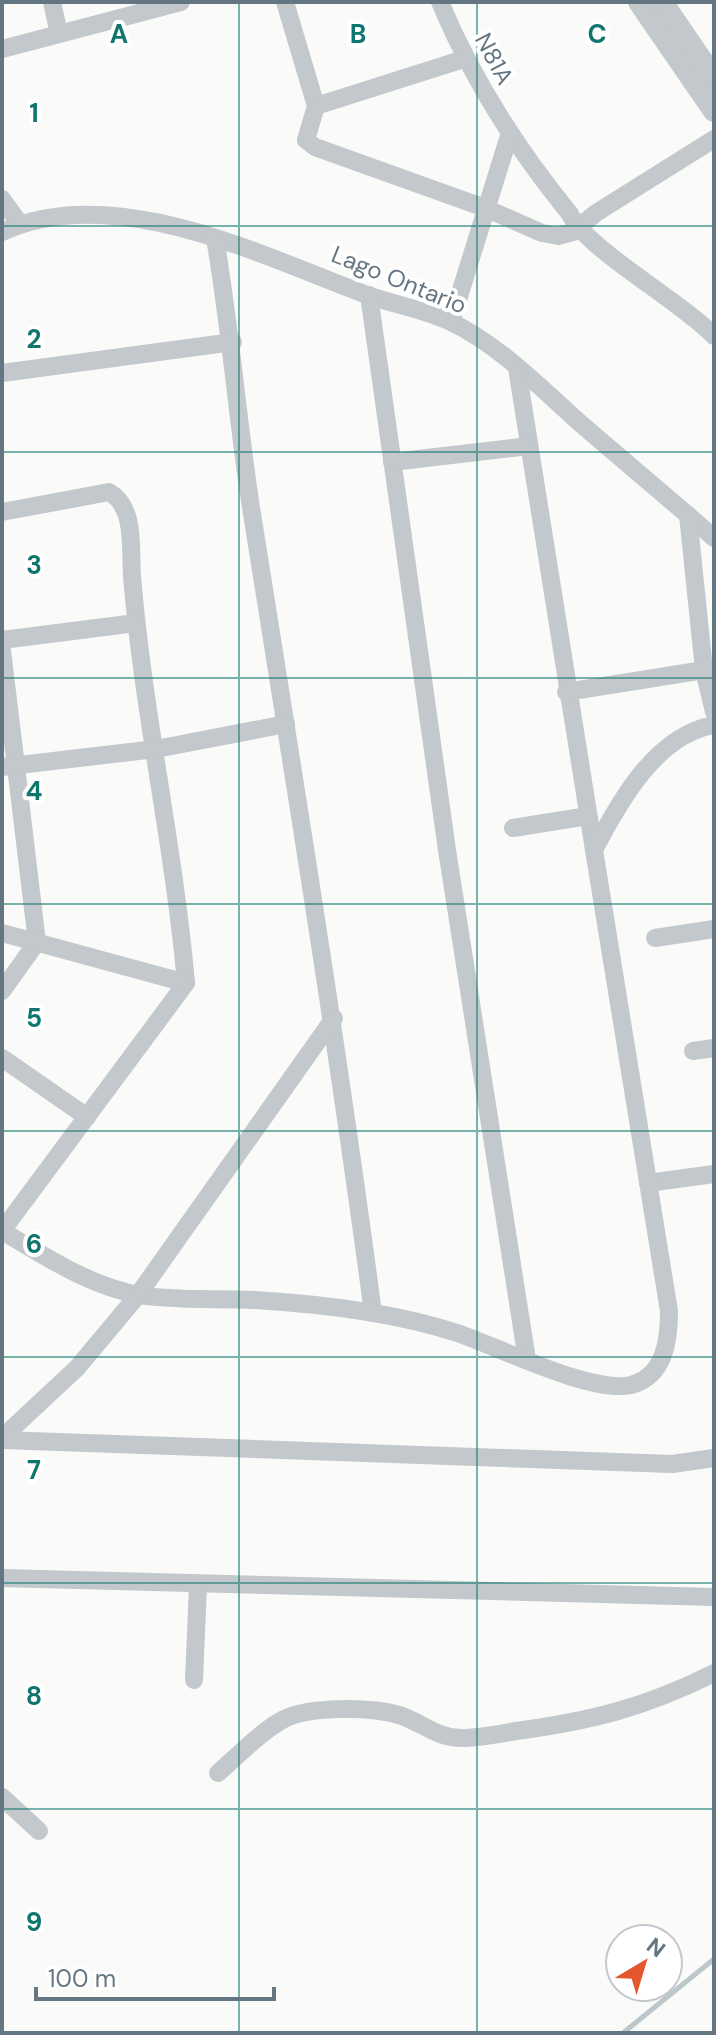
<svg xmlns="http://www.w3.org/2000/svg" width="716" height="2035" font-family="'DM Sans',sans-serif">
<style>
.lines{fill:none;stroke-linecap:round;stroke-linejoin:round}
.stream{stroke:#bbc7cb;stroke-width:5}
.minor{stroke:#c3c8cc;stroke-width:18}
.tertiary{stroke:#c3c8cc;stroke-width:22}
.grid{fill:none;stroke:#0f766e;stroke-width:2;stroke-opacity:0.55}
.labels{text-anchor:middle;stroke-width:8;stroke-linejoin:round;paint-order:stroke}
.street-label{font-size:24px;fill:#657683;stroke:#fff}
.grid-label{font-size:26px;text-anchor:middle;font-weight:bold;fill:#0f766e;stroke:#fff;stroke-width:8;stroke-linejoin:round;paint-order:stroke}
</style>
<rect width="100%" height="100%" fill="#fafaf8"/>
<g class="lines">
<path class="stream" d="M623,2033L714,1959"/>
<g class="minor">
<path d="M52,2L59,34"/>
<path d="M285,2L316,106"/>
<path d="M440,2C473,81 516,148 570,214C585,248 682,302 714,336"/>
<path d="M2,49L181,2"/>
<path d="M464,59L316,106L306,140L315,147L485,208L542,233L558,236L573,232L596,213L714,139"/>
<path d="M2,199L20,224"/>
<path d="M2,232C114,180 264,257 370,296C396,305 426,310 451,322C499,345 541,388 580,423C625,462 670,499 714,538"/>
<path d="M215,238C230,326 237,414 250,501C293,772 337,1041 373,1313"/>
<path d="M369,295L447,850L527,1360"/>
<path d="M451,322L509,136"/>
<path d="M517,368L594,850"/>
<path d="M2,373L233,342"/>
<path d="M392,462L529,446"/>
<path d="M2,512L109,492C136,507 130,549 132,576C143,712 174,846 186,983L2,1231"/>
<path d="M688,515L704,670L714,712"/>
<path d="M2,640L136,623"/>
<path d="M2,650L37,942L2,991"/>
<path d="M566,692L704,670"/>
<path d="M2,767L156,749L286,724"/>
<path d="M513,828L588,816"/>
<path d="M2,933L186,983"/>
<path d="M655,938L714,929"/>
<path d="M693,1051L714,1048"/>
<path d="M2,1058L87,1117"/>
<path d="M648,1183L714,1174"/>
<path d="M2,1231C45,1256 89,1286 139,1295C176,1301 217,1298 254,1300C322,1304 393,1312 457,1333C499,1347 591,1394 631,1385C665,1376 669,1340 669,1311L594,850C619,802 656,735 714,725"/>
<path d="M2,1438L77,1368L138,1295L334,1018"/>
<path d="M2,1440L672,1464L714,1458"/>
<path d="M2,1578L714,1597"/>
<path d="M194,1680L198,1586"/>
<path d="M218,1773C239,1755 260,1732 284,1719C310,1706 372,1707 399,1715C421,1722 437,1738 461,1738C480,1738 498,1734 516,1731C591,1721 647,1707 714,1673"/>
<path d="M2,1797L39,1831"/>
</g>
<g class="tertiary">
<path d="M639,2L714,111"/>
<path d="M662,2L714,78"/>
</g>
</g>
<path class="grid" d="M239,2V2033M477,2V2033M2,226H714M2,452H714M2,678H714M2,904H714M2,1131H714M2,1357H714M2,1583H714M2,1809H714"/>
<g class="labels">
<g class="street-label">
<text transform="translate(494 59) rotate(62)" y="8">N81A</text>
<text transform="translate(399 280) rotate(22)" y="8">Lago Ontario</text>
</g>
</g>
<g class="grid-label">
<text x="119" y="43">A</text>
<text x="358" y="43">B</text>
<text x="597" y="43">C</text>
<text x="34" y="122">1</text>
<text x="34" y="348">2</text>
<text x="34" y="574">3</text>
<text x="34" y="800">4</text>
<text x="34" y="1027">5</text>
<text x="34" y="1253">6</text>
<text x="34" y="1479">7</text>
<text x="34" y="1705">8</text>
<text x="34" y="1931">9</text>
</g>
<rect width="716" height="2035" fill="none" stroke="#657683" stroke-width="8"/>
<g transform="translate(644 1963) rotate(38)"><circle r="38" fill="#ffffff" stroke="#c1c8cd" stroke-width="2"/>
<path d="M0-6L14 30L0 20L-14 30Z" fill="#e4572e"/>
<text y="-12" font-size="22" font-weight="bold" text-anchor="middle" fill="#657683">N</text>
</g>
<path d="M36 1987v12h238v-12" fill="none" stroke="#657683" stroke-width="4"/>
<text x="48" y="1987" font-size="24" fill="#657683" stroke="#ffffff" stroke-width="6" paint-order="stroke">100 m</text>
</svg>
